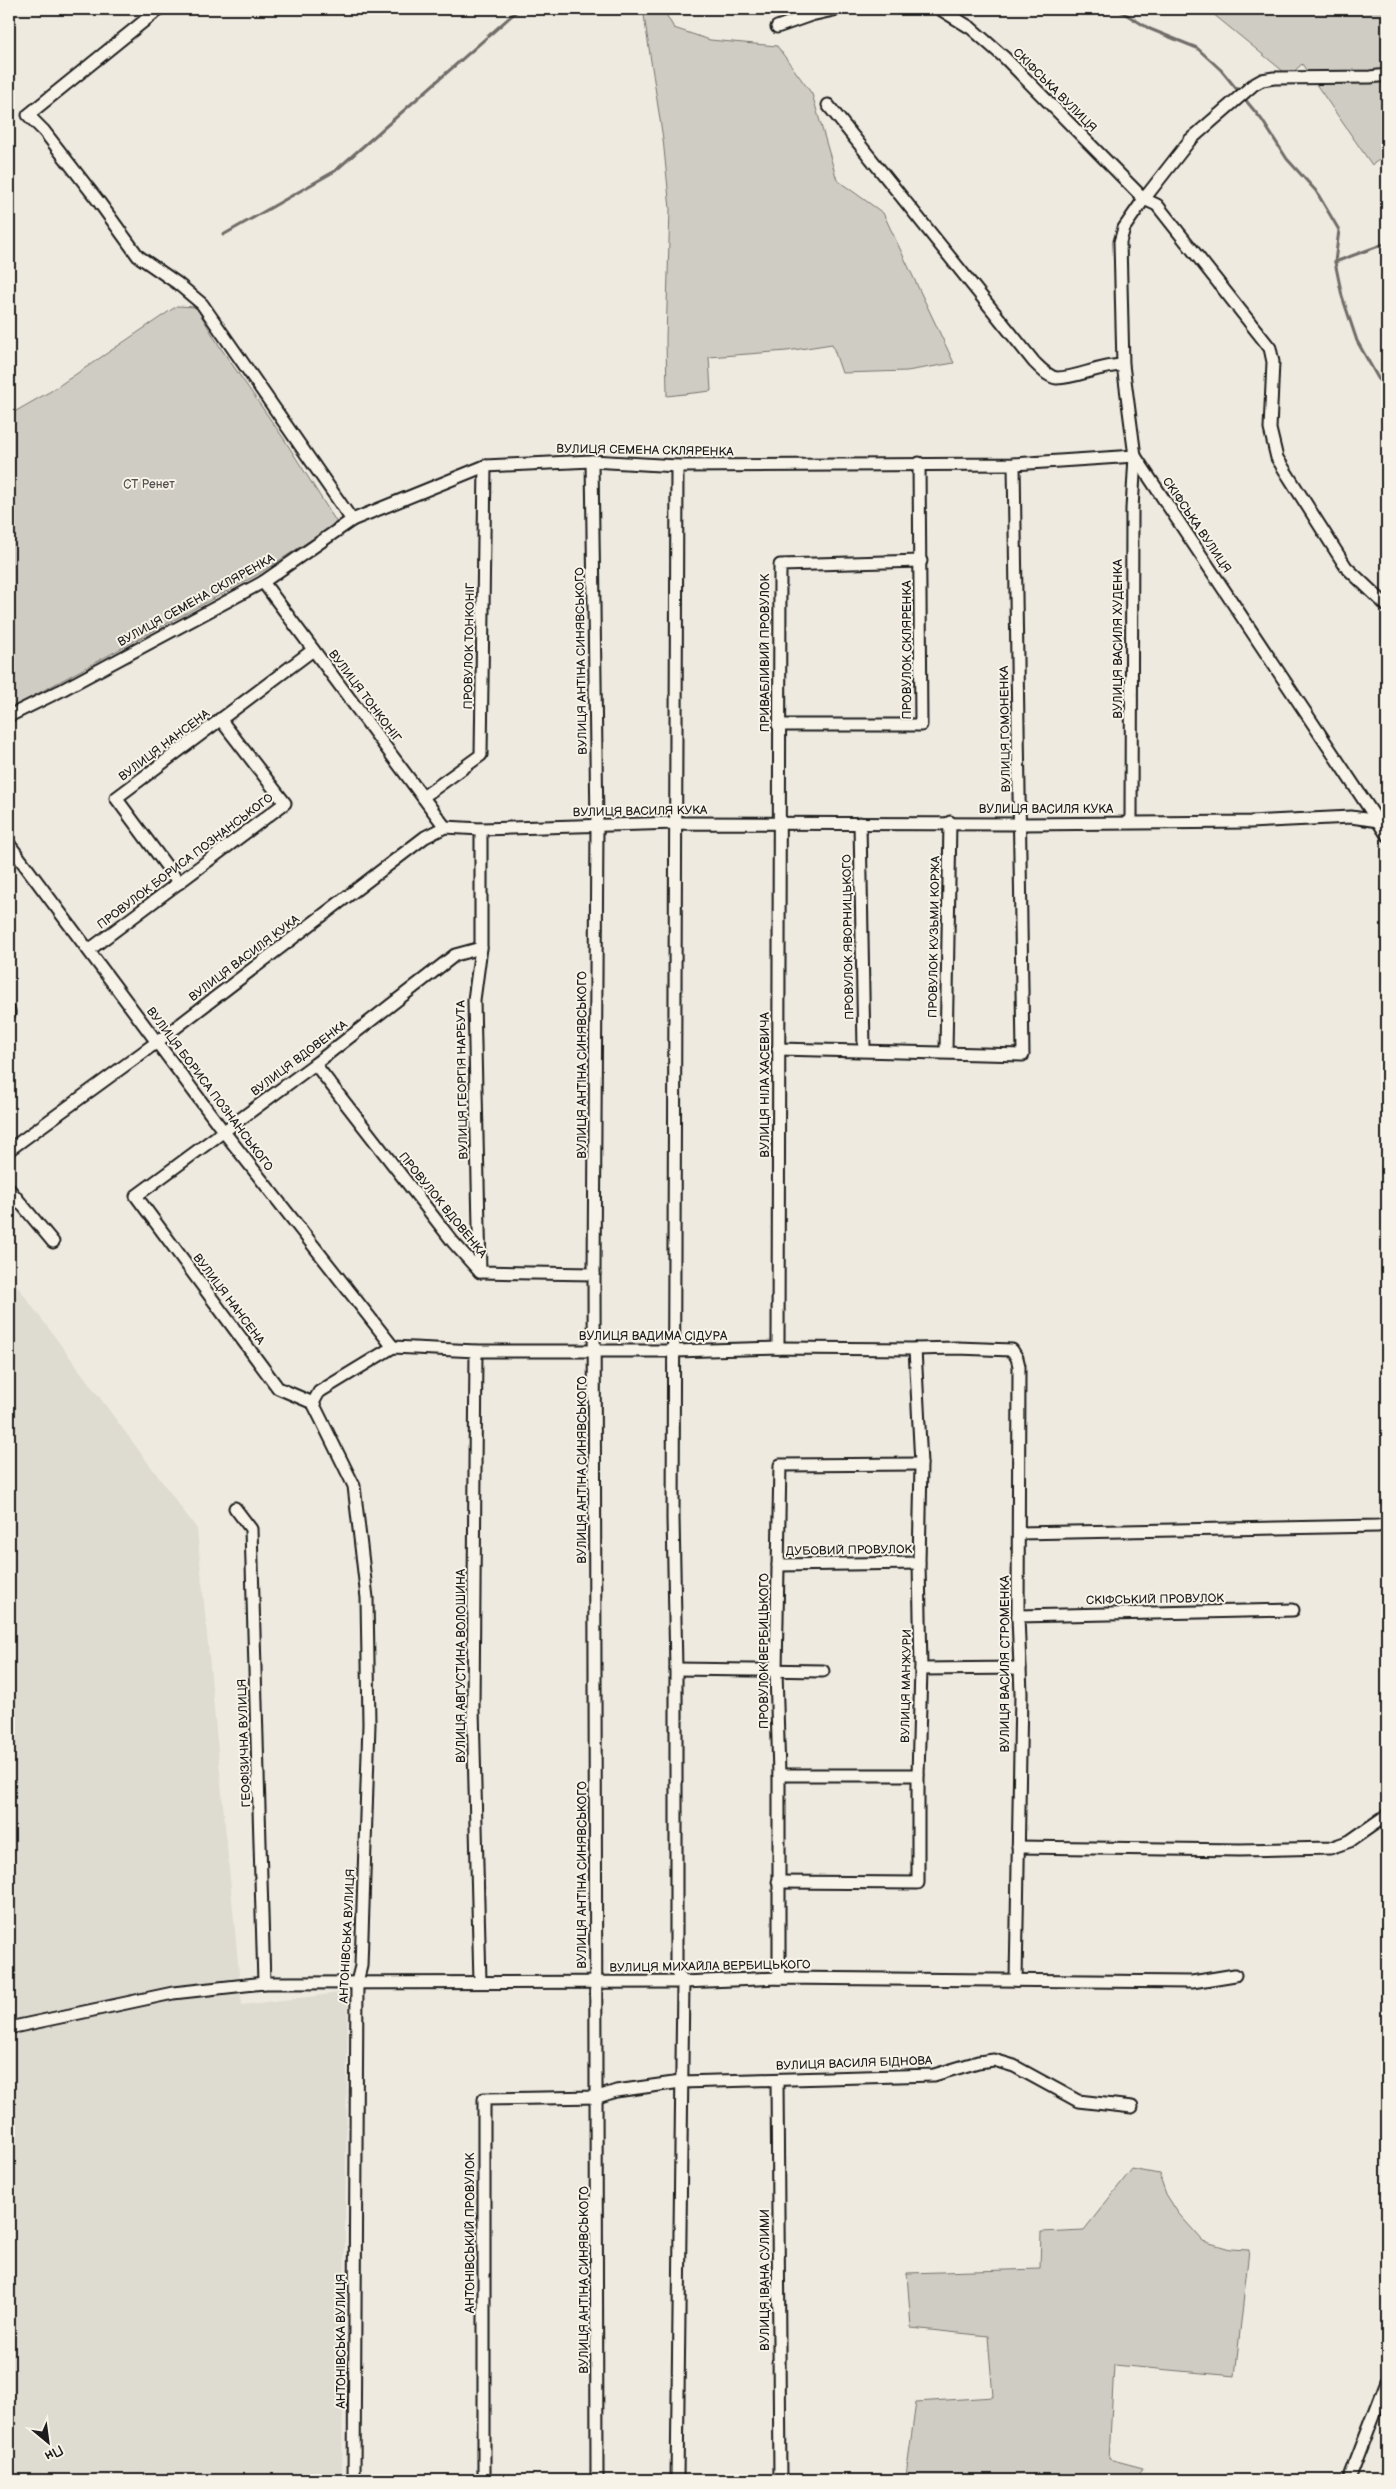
<svg xmlns="http://www.w3.org/2000/svg" width="1396" height="2489" font-family="'Balsamiq Sans',sans-serif">
<style>
.built{fill:#dedbd1}
.green{fill:#cfccc3;stroke:#767470}
.lines{fill:none;stroke-linecap:round;stroke-linejoin:round}
.stream{stroke:#6f6d69;stroke-width:3}
.minor-casing{stroke:#1c1c1c;stroke-width:15}
.minor{stroke:#f7f3e8;stroke-width:11}
.labels{text-anchor:middle;stroke-width:4;stroke-linejoin:round;paint-order:stroke}
.street-label{font-size:12px;fill:#1c1c1c;stroke:#f7f3e8}
.park-label{font-size:12px;fill:#52514e;stroke:#f7f3e8}
</style>
<rect width="100%" height="100%" fill="#eeeae0"/>
<filter id="ink" filterUnits="userSpaceOnUse"><feTurbulence type="fractalNoise" baseFrequency=".02" numOctaves="2"/><feDisplacementMap in="SourceGraphic" scale="10" xChannelSelector="R" yChannelSelector="G"/><feConvolveMatrix kernelMatrix="1 2 1 2 8 2 1 2 1" color-interpolation-filters="sRGB"/></filter>
<g filter="url(#ink)">
<path class="built" d="M9,1275L197,1529L242,2005L348,1992L342,2480H9Z"/>
<g class="green">
<path d="M643,9H663L674,28L710,40L777,46L812,94L837,180L883,213L954,363L907,371L842,373L832,344L787,351L709,357L711,391L667,396L666,338L670,209L663,139Z"/>
<path d="M1207,9H1387V154L1372,165L1302,64L1289,76Z"/>
<path d="M177,306L196,307L220,347L284,439L337,523L257,575L9,709V415L51,391Z"/>
<path d="M1132,2169L1159,2174L1166,2194L1178,2213L1203,2241L1230,2249L1249,2250L1235,2376L1114,2365L1109,2459L1143,2468L1136,2480H849L906,2476L916,2402L993,2397L988,2336L911,2328L907,2273L1040,2269L1041,2232L1084,2230Z"/>
</g>
<g class="lines">
<g class="stream">
<path d="M1117,9L1150,29L1197,48L1221,70L1239,92"/>
<path d="M1243,97L1262,120L1287,159L1316,191L1339,230L1335,262L1342,296L1357,341L1387,394"/>
<path d="M223,235L335,171L519,9"/>
<path d="M1335,262L1387,243"/>
</g>
<defs>
<g id="minor">
<path d="M159,9L28,115L44,131L99,202L138,256L177,283L202,304L352,520"/>
<path d="M940,9L971,28L1005,58L1144,199L1157,205L1270,348L1273,362L1270,429L1277,458L1346,567L1387,606"/>
<path d="M777,27L811,15L838,9"/>
<path d="M1387,75L1370,77L1274,78L1262,80L1253,85L1190,140L1144,199L1124,228L1120,242L1123,365L1135,456L1387,835"/>
<path d="M828,105L1034,362C1040,368 1048,377 1057,378C1077,378 1100,365 1123,365"/>
<path d="M592,461L597,826L594,1274L597,2480"/>
<path d="M677,466L673,1518L676,1669V1971L683,1982L677,2480"/>
<path d="M263,582L445,827"/>
<path d="M9,716L60,691L263,582L352,520L485,466L592,461L677,466L1014,464L1135,456"/>
<path d="M778,725H921L919,463"/>
<path d="M423,797L481,755L485,466"/>
<path d="M1131,822L1132,509L1135,456"/>
<path d="M860,823L864,1050"/>
<path d="M9,844L224,1132L393,1347"/>
<path d="M179,883L116,798L313,650"/>
<path d="M89,950L285,803L220,719"/>
<path d="M9,1011V1014"/>
<path d="M778,1049L1023,1055L1014,464"/>
<path d="M946,1052L950,822"/>
<path d="M315,1064L453,1242L480,1272L594,1274"/>
<path d="M9,1150L157,1042L425,837L445,827L481,829L676,823L1020,824L1250,822L1351,817L1379,821L1387,819"/>
<path d="M9,1189L53,1242"/>
<path d="M480,1272L474,1000L481,948V829"/>
<path d="M778,1348L780,565L921,561"/>
<path d="M476,1351L473,1709L480,1982"/>
<path d="M313,1403L319,1392L393,1347L476,1351H675L778,1348L915,1349L957,1348L1012,1350L1017,1358L1019,1366L1018,1616L1021,1694L1016,1980"/>
<path d="M313,1403L354,1486L367,1598L369,1724L361,1966L357,1982L354,2480"/>
<path d="M313,1403L278,1388L136,1196L315,1064L455,955L481,948"/>
<path d="M235,1508L251,1529L264,1983"/>
<path d="M1019,1533L1378,1526L1387,1524"/>
<path d="M778,1565L919,1563"/>
<path d="M1018,1616L1293,1610"/>
<path d="M676,1669L823,1671"/>
<path d="M921,1669L1020,1668"/>
<path d="M779,1775H918"/>
<path d="M1018,1847L1240,1850L1330,1848L1350,1841L1387,1815"/>
<path d="M778,1882L918,1883V1775L921,1669L919,1563L921,1464L915,1349"/>
<path d="M779,1978V1775L776,1671L780,1465L921,1464"/>
<path d="M9,2028L173,1993L264,1983L683,1982L779,1978L1192,1982L1235,1975"/>
<path d="M777,2080L780,2480"/>
<path d="M484,2480V2099L598,2097L616,2091L681,2082L934,2075L978,2062L994,2060L1014,2066L1078,2101L1132,2107"/>
<path d="M1349,2480L1387,2381"/>
</g>
</defs>
<use href="#minor" class="minor-casing"/>
<use href="#minor" class="minor"/>
</g>
</g>
<g class="labels">
<g class="street-label">
<text transform="translate(1055 90) rotate(45)" y="4">СКІФСЬКА ВУЛИЦЯ</text>
<text transform="translate(645 450) rotate(1)" y="4">ВУЛИЦЯ СЕМЕНА СКЛЯРЕНКА</text>
<text transform="translate(1197 525) rotate(56)" y="4">СКІФСЬКА ВУЛИЦЯ</text>
<text transform="translate(196 600) rotate(-29)" y="4">ВУЛИЦЯ СЕМЕНА СКЛЯРЕНКА</text>
<text transform="translate(1118 639) rotate(-90)" y="4">ВУЛИЦЯ ВАСИЛЯ ХУДЕНКА</text>
<text transform="translate(469 646) rotate(-89)" y="4">ПРОВУЛОК ТОНКОНІГ</text>
<text transform="translate(907 650) rotate(-90)" y="4">ПРОВУЛОК СКЛЯРЕНКА</text>
<text transform="translate(765 653) rotate(-90)" y="4">ПРИВАБЛИВИЙ ПРОВУЛОК</text>
<text transform="translate(581 661) rotate(-91)" y="4">ВУЛИЦЯ АНТІНА СИНЯВСЬКОГО</text>
<text transform="translate(365 696) rotate(53)" y="4">ВУЛИЦЯ ТОНКОНІГ</text>
<text transform="translate(1005 729) rotate(-91)" y="4">ВУЛИЦЯ ГОМОНЕНКА</text>
<text transform="translate(164 745) rotate(-37)" y="4">ВУЛИЦЯ НАНСЕНА</text>
<text x="1046" y="813">ВУЛИЦЯ ВАСИЛЯ КУКА</text>
<text transform="translate(640 811) rotate(-1)" y="4">ВУЛИЦЯ ВАСИЛЯ КУКА</text>
<text transform="translate(185 861) rotate(-37)" y="4">ПРОВУЛОК БОРИСА ПОЗНАНСЬКОГО</text>
<text transform="translate(848 937) rotate(-91)" y="4">ПРОВУЛОК ЯВОРНИЦЬКОГО</text>
<text transform="translate(934 937) rotate(-89)" y="4">ПРОВУЛОК КУЗЬМИ КОРЖА</text>
<text transform="translate(244 958) rotate(-37)" y="4">ВУЛИЦЯ ВАСИЛЯ КУКА</text>
<text transform="translate(299 1058) rotate(-37)" y="4">ВУЛИЦЯ ВДОВЕНКА</text>
<text transform="translate(582 1065) rotate(-90)" y="4">ВУЛИЦЯ АНТІНА СИНЯВСЬКОГО</text>
<text transform="translate(462 1080) rotate(-91)" y="4">ВУЛИЦЯ ГЕОРГІЯ НАРБУТА</text>
<text transform="translate(765 1085) rotate(-90)" y="4">ВУЛИЦЯ НІЛА ХАСЕВИЧА</text>
<text transform="translate(210 1089) rotate(53)" y="4">ВУЛИЦЯ БОРИСА ПОЗНАНСЬКОГО</text>
<text transform="translate(443 1205) rotate(51)" y="4">ПРОВУЛОК ВДОВЕНКА</text>
<text transform="translate(229 1299) rotate(53)" y="4">ВУЛИЦЯ НАНСЕНА</text>
<text x="653" y="1340">ВУЛИЦЯ ВАДИМА СІДУРА</text>
<text transform="translate(582 1470) rotate(-90)" y="4">ВУЛИЦЯ АНТІНА СИНЯВСЬКОГО</text>
<text transform="translate(849 1550) rotate(-1)" y="4">ДУБОВИЙ ПРОВУЛОК</text>
<text transform="translate(1155 1599) rotate(-1)" y="4">СКІФСЬКИЙ ПРОВУЛОК</text>
<text transform="translate(764 1651) rotate(-90)" y="4">ПРОВУЛОК ВЕРБИЦЬКОГО</text>
<text transform="translate(1005 1664) rotate(-90)" y="4">ВУЛИЦЯ ВАСИЛЯ СТРОМЕНКА</text>
<text transform="translate(461 1666) rotate(-90)" y="4">ВУЛИЦЯ АВГУСТИНА ВОЛОШИНА</text>
<text transform="translate(906 1686) rotate(-89)" y="4">ВУЛИЦЯ МАНЖУРИ</text>
<text transform="translate(244 1743) rotate(-92)" y="4">ГЕОФІЗИЧНА ВУЛИЦЯ</text>
<text transform="translate(582 1875) rotate(-90)" y="4">ВУЛИЦЯ АНТІНА СИНЯВСЬКОГО</text>
<text transform="translate(347 1936) rotate(-87)" y="4">АНТОНІВСЬКА ВУЛИЦЯ</text>
<text transform="translate(710 1966) rotate(-1)" y="4">ВУЛИЦЯ МИХАЙЛА ВЕРБИЦЬКОГО</text>
<text transform="translate(854 2063) rotate(-2)" y="4">ВУЛИЦЯ ВАСИЛЯ БІДНОВА</text>
<text transform="translate(470 2233) rotate(-90)" y="4">АНТОНІВСЬКИЙ ПРОВУЛОК</text>
<text transform="translate(584 2280) rotate(-90)" y="4">ВУЛИЦЯ АНТІНА СИНЯВСЬКОГО</text>
<text transform="translate(765 2280) rotate(-90)" y="4">ВУЛИЦЯ ІВАНА СУЛИМИ</text>
<text transform="translate(341 2341) rotate(-90)" y="4">АНТОНІВСЬКА ВУЛИЦЯ</text>
</g>
<g class="park-label">
<text x="149" y="488">СТ Ренет</text>
</g>
</g>
<rect width="1396" height="2489" fill="none" stroke="#f7f3e8" stroke-width="30"/>
<rect x="15" y="15" width="1366" height="2459" fill="none" stroke="#1c1c1c" stroke-width="2" filter="url(#ink)"/>
<g transform="translate(48 2442) rotate(151)" stroke="#f7f3e8" stroke-width="4" paint-order="stroke">
<path d="M0-4L9 19L0 12L-9 19Z" fill="#1c1c1c"/>
<text y="-8" font-size="14" font-weight="bold" text-anchor="middle" fill="#1c1c1c">Пн</text>
</g>
</svg>
